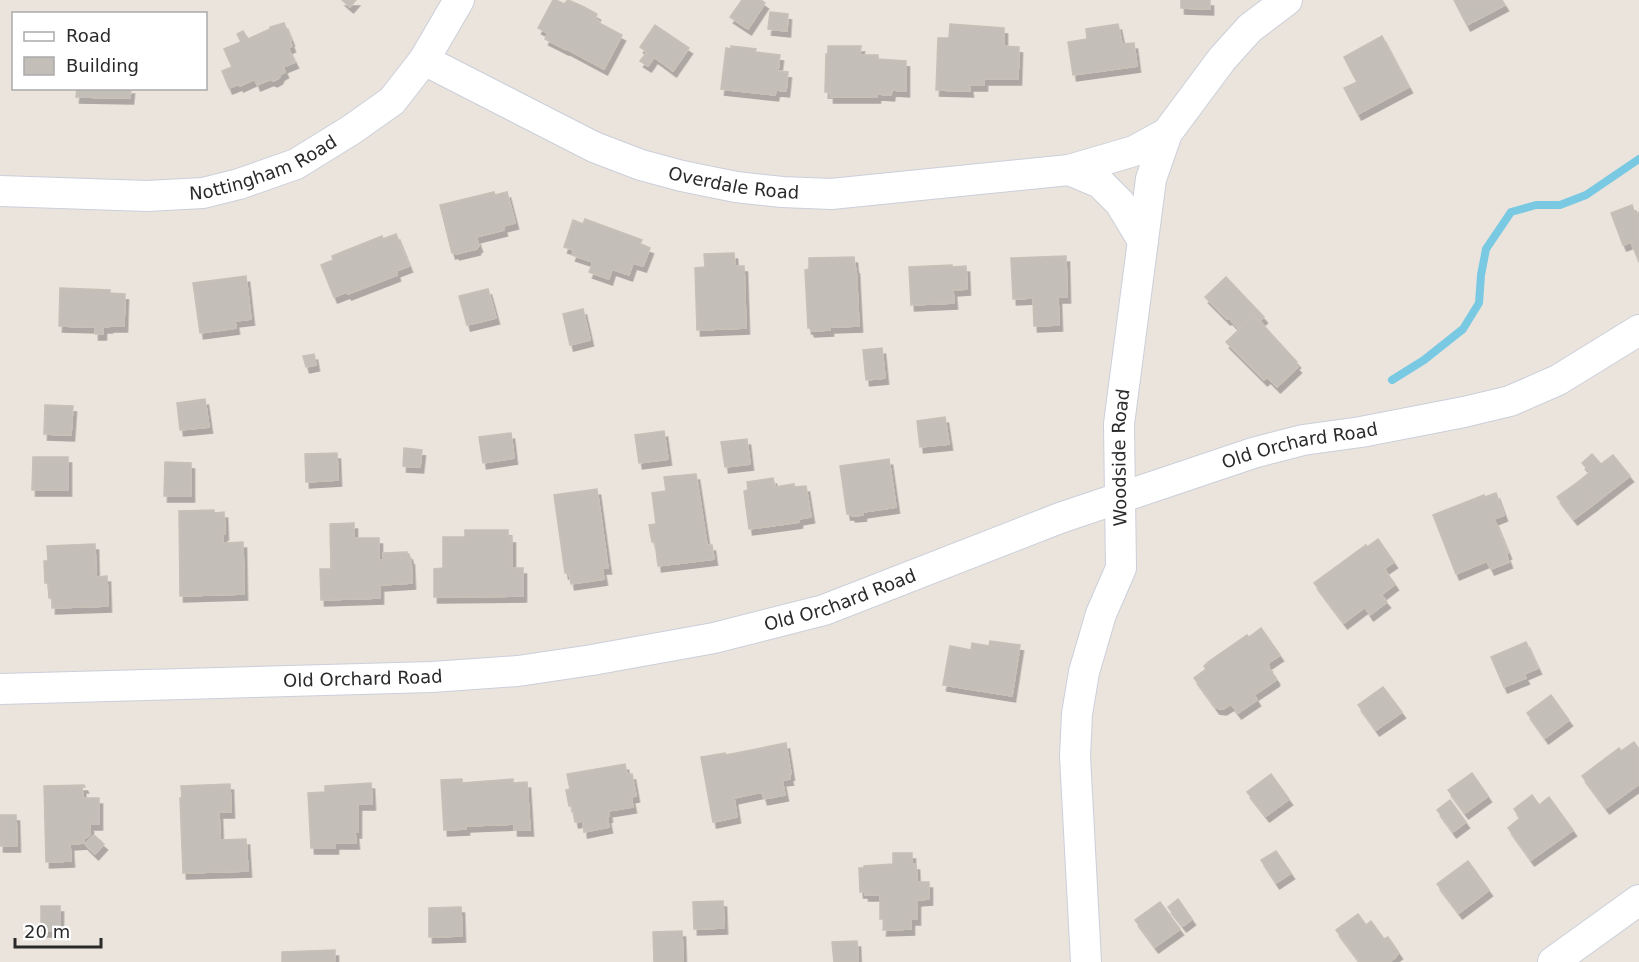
<svg xmlns="http://www.w3.org/2000/svg" width="1639" height="962" font-family="'DejaVu Sans',sans-serif">
<style>
.lines{fill:none;stroke-linecap:round;stroke-linejoin:round}
.stream{stroke:#7ac9e3;stroke-width:8}
.building{fill:#c3bfb8;stroke:#c6c0b7;stroke-width:1.5;filter:url(#shadow)}
.minor-casing{stroke:#cbcfda;stroke-width:32}
.minor{stroke:#fff;stroke-width:30}
.labels{text-anchor:middle;stroke-width:6;stroke-linejoin:round;paint-order:stroke}
.street-label{font-size:18px;fill:#2a2a2a;stroke:#fff}
</style>
<defs>
<filter id="shadow"><feDropShadow dx="3.5" dy="6" stdDeviation="0" flood-color="#0004"/></filter>
</defs>
<rect width="100%" height="100%" fill="#eae4dd"/>
<g class="lines">
<path class="stream" d="M1392,380L1424,360L1463,329L1479,303L1481,275L1486,249L1511,212L1536,205H1560L1586,195L1639,159"/>
</g>
<g class="building">
<path d="M342,0H356L350,7Z"/>
<path d="M553,0H556L564,4L568,0L584,7L597,14L595,19L599,21V23L622,35L604,69L565,48V49L545,39L548,33L538,28Z"/>
<path d="M742,0H761L765,3L748,29L730,17Z"/>
<path d="M1181,0H1210V9L1181,8Z"/>
<path d="M1454,0H1502L1505,5L1467,25Z"/>
<path d="M770,12L788,14L787,31L768,29Z"/>
<path d="M284,23L291,40L290,41L292,46L288,48L295,62L283,67L285,72L281,74L279,78L274,81L269,79V80L257,85L255,79L240,86L239,84L229,88L222,71L232,67L224,49L241,42L237,34L243,31L248,39L270,29V27Z"/>
<path d="M950,24L1004,28V46L1019,47L1018,79H984V85H969L970,91L936,90L938,38H949Z"/>
<path d="M1118,24L1122,44L1134,43L1137,66L1073,75L1068,42L1087,39L1086,29Z"/>
<path d="M655,25L689,48L673,71L654,57L648,66L640,61L647,52L640,47Z"/>
<path d="M1382,36L1409,87L1358,114L1344,88L1357,82L1344,57Z"/>
<path d="M731,46L756,49L755,52L780,55L778,71L788,72L786,91L776,90L775,95L721,89L726,48L731,49Z"/>
<path d="M828,46H861L860,55H878V59L906,61V91L892,90L891,95L877,94V97H830V92H825L826,54H828Z"/>
<path d="M77,88H131L130,98L76,97Z"/>
<path d="M494,192L495,195L507,192L515,223L503,226L504,230L476,237L479,246L477,247V249L456,254L455,252L452,253L440,205Z"/>
<path d="M1632,205L1635,214L1639,212V262L1631,242L1623,245L1611,213Z"/>
<path d="M585,219L642,240L640,244L650,248L643,266L633,263L629,275L612,269L609,279L589,272L593,262L572,255L574,250L564,247L573,220L583,224Z"/>
<path d="M396,234L409,266L396,271L397,275L348,294L347,292L334,297L321,265L333,260L332,256L382,236L383,239Z"/>
<path d="M734,253L735,266H744L746,328L697,330L695,268L705,267L704,254Z"/>
<path d="M1066,256L1067,297H1058L1059,325L1034,326L1033,298L1013,299L1011,258Z"/>
<path d="M854,257L855,268H856L859,326L830,327V330L811,331L810,328H808L805,270L809,269V258Z"/>
<path d="M952,265V267L966,266L967,289L953,290L954,303L911,305L909,267Z"/>
<path d="M246,276L251,319L235,321L236,328L200,333L193,283Z"/>
<path d="M1226,277L1264,317L1260,321L1254,315L1239,329L1229,318L1227,319L1205,297Z"/>
<path d="M60,288L110,290V293L125,294L124,326H109V327H103V334H95V327L59,326Z"/>
<path d="M488,289L496,318L467,325L459,296Z"/>
<path d="M583,309L590,340L570,345L563,314Z"/>
<path d="M1254,315L1297,362L1295,364L1298,367L1277,387L1267,377L1264,380L1226,342Z"/>
<path d="M882,348L885,378L866,380L863,350Z"/>
<path d="M314,354L316,365L306,367L303,356Z"/>
<path d="M205,399L209,427L180,430L177,403Z"/>
<path d="M45,405L73,406L71,435L44,434Z"/>
<path d="M945,417L949,444L920,447L917,421Z"/>
<path d="M664,431L668,459L639,463L635,435Z"/>
<path d="M511,433L514,458L483,463L479,437Z"/>
<path d="M747,439L750,464L725,467L721,442Z"/>
<path d="M404,448L422,450L420,467L403,466Z"/>
<path d="M337,453L338,480L306,482L305,454Z"/>
<path d="M1592,454L1601,464L1613,455L1630,476L1594,504L1578,482L1590,472L1582,463Z"/>
<path d="M33,457H68V490H32Z"/>
<path d="M889,459L896,507L863,512V515L852,516L851,514H847L840,466Z"/>
<path d="M165,462L191,463V496H164Z"/>
<path d="M696,474L707,545H712L714,559L658,566L655,542H652L649,525L656,524L652,493L666,491L664,477Z"/>
<path d="M773,478L775,487L794,484V487L806,486L811,517L799,519V522L749,529L744,491L748,490L747,482Z"/>
<path d="M1578,482L1594,504L1574,519L1557,497Z"/>
<path d="M597,489L608,568H602L604,579L571,584L569,573H565L554,495Z"/>
<path d="M1496,493L1504,515L1494,519L1508,553L1506,554L1509,562L1491,569L1487,561L1456,574L1433,515L1484,495L1485,497Z"/>
<path d="M214,510V513L224,512L225,534H223V543L243,542L244,594L180,596L179,511Z"/>
<path d="M354,523V538H379V560H384L383,553L407,552V554H409L410,559H411L412,583L380,585V598L321,600L320,569H331L330,524Z"/>
<path d="M465,530H508V537H512V568H523V596L434,597V569L443,568V537H465Z"/>
<path d="M1378,539L1394,562L1384,569L1395,584L1381,595L1387,602L1370,615L1365,607L1344,623L1314,583L1366,545L1367,547Z"/>
<path d="M95,544L96,577L107,576L108,606L52,608V598H49L48,583H45L44,561H48L47,546Z"/>
<path d="M1261,628L1280,655L1267,664L1269,666L1268,667L1276,678V680L1254,695L1257,700L1238,713L1231,704L1223,709L1216,708L1194,678L1206,669L1204,666L1208,662L1247,635L1249,637Z"/>
<path d="M990,641L1020,645L1012,696L943,685L950,646L971,650L972,643L989,646Z"/>
<path d="M1526,642L1538,668L1524,674L1526,678L1504,687L1491,657Z"/>
<path d="M1383,687L1402,712L1376,730L1358,705Z"/>
<path d="M1551,695L1569,720L1545,738L1527,713Z"/>
<path d="M1634,742L1639,749V784L1606,808L1582,776L1619,748L1621,751Z"/>
<path d="M786,743L791,774L789,775L790,779L782,780L785,795L764,799L762,792L734,798L737,817L713,822L701,757L725,753L726,755Z"/>
<path d="M625,764L627,775L632,774L636,796L631,797L633,807L608,811L609,816L607,817L609,827L584,832L583,821L575,822L572,805L569,806L566,790L570,789L567,774Z"/>
<path d="M1472,773L1488,796L1465,813L1448,790Z"/>
<path d="M1271,774L1289,799L1266,816L1247,792Z"/>
<path d="M462,779V783L513,779V783L527,782L530,830H514V824L466,826V829L444,830L441,780Z"/>
<path d="M371,783L372,804H358V832H355L356,843H335V848H311L308,793L325,792V786Z"/>
<path d="M230,784L231,812H219L220,840L246,839L248,871L183,873L180,798H182L181,786Z"/>
<path d="M84,785L85,787H82L83,798H99V824H87L90,826V835L84,839V843L70,844L71,861L46,862L44,786Z"/>
<path d="M1532,795L1539,805L1549,797L1573,830L1531,860L1508,828L1520,818L1514,809Z"/>
<path d="M1450,800L1466,822L1453,832L1437,810Z"/>
<path d="M0,815H16L17,846H0Z"/>
<path d="M94,835L104,844L95,854L85,844Z"/>
<path d="M1276,851L1291,873L1276,883L1261,860Z"/>
<path d="M893,853H912V864H916L917,882H929V899L917,900V919H911V929L883,930L884,919H880V895H865V892H860L859,868H864V866L893,864Z"/>
<path d="M1468,861L1489,890L1459,913L1437,884Z"/>
<path d="M1178,899L1192,919L1183,926L1168,907Z"/>
<path d="M723,901L724,928L694,929L693,902Z"/>
<path d="M1160,902L1180,929L1155,947L1135,920Z"/>
<rect x="41" y="906" width="19" height="25"/>
<path d="M461,907L462,936L429,937V908Z"/>
<path d="M1358,914L1366,925L1371,921L1384,939L1388,937L1399,953L1395,956L1396,957L1389,962H1360L1336,930Z"/>
<path d="M682,931L683,962H654L653,932Z"/>
<path d="M857,941L858,962H834L832,942Z"/>
<path d="M335,950V962H282V952Z"/>
</g>
<g class="lines">
<defs>
<g id="minor">
<path id="s1" d="M424,60L594,147L641,165L682,176L736,187L782,192L831,194L1069,170L1134,151L1167,133"/>
<path d="M1069,170L1100,183L1120,203L1143,241"/>
<path id="s2" d="M0,191L147,196L203,193L239,184L296,164L351,130L392,101L424,60L459,0"/>
<path id="s3" d="M0,689L432,677L518,671L592,660L714,638L824,610L1060,518L1253,453L1303,440L1361,432L1464,412L1510,401L1558,380L1639,330"/>
<path id="s4" d="M1086,962L1075,756L1077,714L1084,672L1101,614L1121,568L1119,424L1151,179L1167,133L1222,59L1250,28L1287,0"/>
<path d="M1553,962L1639,900"/>
</g>
</defs>
<use href="#minor" class="minor-casing"/>
<use href="#minor" class="minor"/>
</g>
<g class="labels">
<g class="street-label">
<text dy="6" stroke="none"><textPath href="#s2" startOffset="268">Nottingham Road</textPath></text>
<text dy="6" stroke="none"><textPath href="#s1" startOffset="336">Overdale Road</textPath></text>
<text dy="6" stroke="none"><textPath href="#s3" startOffset="1335">Old Orchard Road</textPath></text>
<text dy="6" stroke="none"><textPath href="#s4" startOffset="512">Woodside Road</textPath></text>
<text dy="6" stroke="none"><textPath href="#s3" startOffset="849">Old Orchard Road</textPath></text>
<text dy="6" stroke="none"><textPath href="#s3" startOffset="363">Old Orchard Road</textPath></text>
</g>
</g>
<rect x="12" y="12" width="195" height="78" fill="#ffffff" stroke="#aaaaaa" stroke-width="1.5"/>
<rect x="24" y="32" width="30" height="9" fill="#ffffff" stroke="#aaaaaa" stroke-width="1.5"/>
<text x="66" y="42" font-size="18" fill="#2a2a2a">Road</text>
<rect x="24" y="57" width="30" height="18" fill="#c3bfb8" stroke="#aaaaaa" stroke-width="1.5"/>
<text x="66" y="72" font-size="18" fill="#2a2a2a">Building</text>
<path d="M15 938v9h86v-9" fill="none" stroke="#2a2a2a" stroke-width="3"/>
<text x="24" y="938" font-size="18" fill="#2a2a2a" stroke="#ffffff" stroke-width="4.5" paint-order="stroke">20 m</text>
</svg>
